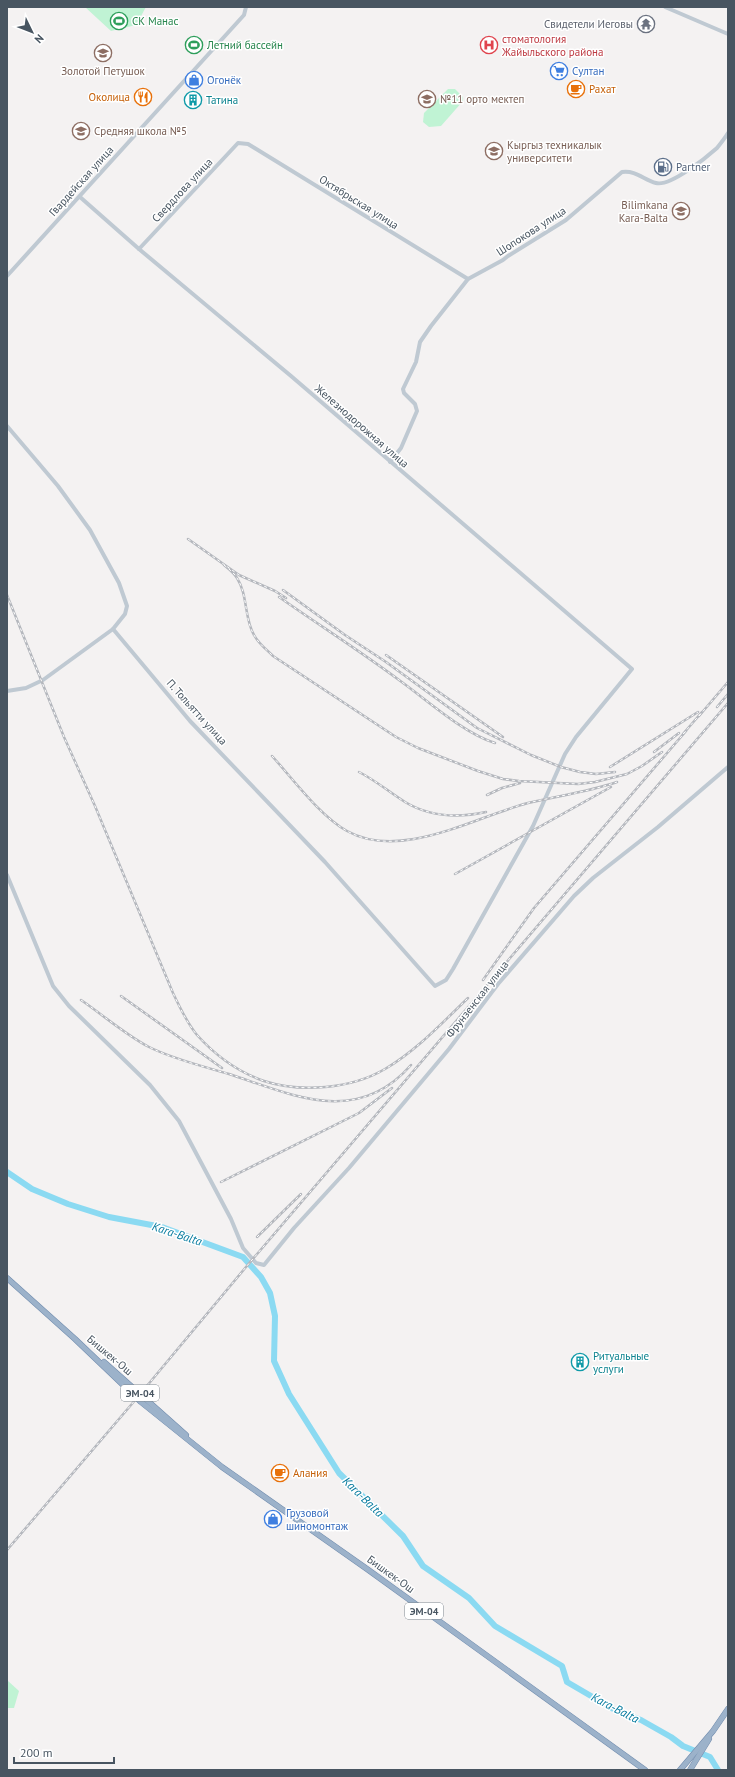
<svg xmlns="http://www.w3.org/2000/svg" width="735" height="1777" font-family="'PT Sans',sans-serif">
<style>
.green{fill:#c0f3d4}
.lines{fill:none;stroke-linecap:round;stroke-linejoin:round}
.river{stroke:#8bdaf2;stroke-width:6}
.trunk-casing{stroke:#738eaf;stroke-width:6}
.tertiary{stroke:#bfc9d2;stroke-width:4}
.trunk{stroke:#9cb2ca;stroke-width:5}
.rail-casing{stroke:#b4b7bd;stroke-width:2.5}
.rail{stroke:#fff;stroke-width:1;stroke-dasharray:3;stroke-linecap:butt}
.labels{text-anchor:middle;stroke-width:3;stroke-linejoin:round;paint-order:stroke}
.shield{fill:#fff;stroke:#7f8890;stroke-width:1}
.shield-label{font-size:10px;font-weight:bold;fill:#485561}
.leisure-label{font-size:11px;fill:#27864d;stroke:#fff;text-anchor:start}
.worship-label{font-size:11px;fill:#5b616d;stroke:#fff;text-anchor:end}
.health-label{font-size:11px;fill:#be3a42;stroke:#fff;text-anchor:start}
.education-label{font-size:11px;fill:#785e54;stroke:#fff;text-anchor:start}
.shop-label{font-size:11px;fill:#366cbe;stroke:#fff;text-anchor:start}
.food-label{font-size:11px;fill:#c56008;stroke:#fff;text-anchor:start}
.culture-label{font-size:11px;fill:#0d838f;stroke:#fff;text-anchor:start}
.service-label{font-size:11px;fill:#4e5e75;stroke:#fff;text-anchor:start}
.street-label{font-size:11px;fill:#485561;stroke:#fff}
.water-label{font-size:12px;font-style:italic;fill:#067b9f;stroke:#fff}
</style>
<rect width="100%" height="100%" fill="#f4f2f2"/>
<g class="green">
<path d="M85,7H146L136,25L111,31Z"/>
<path d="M448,89H455L463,97V101L441,126L429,127L423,122L424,113Z"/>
<path d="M7,1680L19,1691L14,1708H7Z"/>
</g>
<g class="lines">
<path class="river" d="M7,1172L32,1189L68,1204L109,1217L162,1227L243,1257L261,1277L270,1293L275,1316L274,1361L289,1394L339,1473L403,1536L423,1566L469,1598L495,1626L562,1666L567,1682L615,1710L641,1720L671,1737L683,1746L710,1757L718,1770"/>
<defs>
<g id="trunk">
<path d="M7,1278L75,1339L141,1402L222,1467L367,1569L645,1770"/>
<path d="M104,1362L186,1435"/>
<path d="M680,1770L713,1731L728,1709"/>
<path d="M690,1770L709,1739"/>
</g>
</defs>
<use href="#trunk" class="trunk-casing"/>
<g class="tertiary">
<path d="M665,7L728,34"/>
<path d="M139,249L238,143L248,144L468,279"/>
<path d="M7,276L244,15L246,7"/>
<path d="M7,426L58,486L90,530L119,583L127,606L125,614L113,629L190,721L325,862L435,986L446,980L453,969L533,826L565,754L576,737L632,669L291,376L139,249L80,197"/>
<path d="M390,462L401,448L417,411L415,404L404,393L403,389L416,362L420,342L431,326L468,279L503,260L508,256L566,220L622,172C636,170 644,180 656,183C670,187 707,157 717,148C721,143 725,138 728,133"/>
<path d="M7,691L26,688L43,680L113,629"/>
<path d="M7,875L53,986L69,1006L150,1085L179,1121L231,1219L243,1248L256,1263L264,1265L294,1228L349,1168L449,1049L498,984L574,896L593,878L658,827L728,767"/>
</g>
<use href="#trunk" class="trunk"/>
<defs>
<g id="rail">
<path d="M188,539L239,575L275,591L286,598"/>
<path d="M224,565C229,569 234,573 237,578C248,595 244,618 254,635C259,644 266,649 273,656L396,737L418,748L478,771L503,779L519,781L578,784L595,782L627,774L642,766L662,752"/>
<path d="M283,590L345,635L386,662L477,728L531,755L561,767L580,772L596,774L615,772"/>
<path d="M7,595L64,737L95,806L173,993C180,1008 187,1023 197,1035C215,1055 238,1072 264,1081C301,1093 351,1089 385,1069C416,1051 442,1023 468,998"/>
<path d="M279,597C319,625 360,651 399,680C427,700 463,733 495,743"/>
<path d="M386,655L503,737"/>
<path d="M717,707L728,694"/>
<path d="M699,716L728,682"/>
<path d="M683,734L702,712"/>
<path d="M654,752L679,733"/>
<path d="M272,756C293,779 320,816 347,831C401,861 475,817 528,803C557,796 588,792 617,782"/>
<path d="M610,767L698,712"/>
<path d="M359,772C375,780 389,792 405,802C430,817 459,818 486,812"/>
<path d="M487,795L502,788L520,783"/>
<path d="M455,874L611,787"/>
<path d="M483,980L534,908L686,731"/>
<path d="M121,996L222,1068"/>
<path d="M81,1000C103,1015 126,1035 149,1047C173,1059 202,1066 229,1074C293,1095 357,1127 411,1065"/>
<path d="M221,1182L359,1113L392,1088"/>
<path d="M257,1237L301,1194"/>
<path d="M7,1550L131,1405L246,1267L728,703"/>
</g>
</defs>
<use href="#rail" class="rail-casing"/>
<use href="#rail" class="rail"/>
</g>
<defs>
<symbol id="stadium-ring" viewBox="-11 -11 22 22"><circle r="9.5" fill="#fff" stroke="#2e9e5b" stroke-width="1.5"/><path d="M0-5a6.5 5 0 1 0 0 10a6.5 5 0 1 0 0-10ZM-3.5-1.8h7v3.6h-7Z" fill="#2e9e5b"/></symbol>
<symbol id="temple-ring" viewBox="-11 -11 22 22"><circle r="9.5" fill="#fff" stroke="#6b7280" stroke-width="1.5"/><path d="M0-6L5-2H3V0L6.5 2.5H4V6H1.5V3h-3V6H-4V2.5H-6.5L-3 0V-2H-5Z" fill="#6b7280"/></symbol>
<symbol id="hospital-ring" viewBox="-11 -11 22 22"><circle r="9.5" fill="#fff" stroke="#e0444e" stroke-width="1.5"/><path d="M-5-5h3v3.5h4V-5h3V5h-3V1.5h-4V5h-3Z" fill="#e0444e"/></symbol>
<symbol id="school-ring" viewBox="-11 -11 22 22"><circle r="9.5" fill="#fff" stroke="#8d6e63" stroke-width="1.5"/><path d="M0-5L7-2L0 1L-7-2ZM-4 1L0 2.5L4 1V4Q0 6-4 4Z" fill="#8d6e63"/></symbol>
<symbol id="supermarket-ring" viewBox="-11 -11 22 22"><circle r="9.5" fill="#fff" stroke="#3f7fe0" stroke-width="1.5"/><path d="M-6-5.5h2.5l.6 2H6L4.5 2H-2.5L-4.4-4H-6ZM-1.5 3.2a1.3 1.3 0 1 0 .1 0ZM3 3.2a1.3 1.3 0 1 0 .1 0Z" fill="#3f7fe0"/></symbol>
<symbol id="shop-ring" viewBox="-11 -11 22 22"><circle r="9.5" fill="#fff" stroke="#3f7fe0" stroke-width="1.5"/><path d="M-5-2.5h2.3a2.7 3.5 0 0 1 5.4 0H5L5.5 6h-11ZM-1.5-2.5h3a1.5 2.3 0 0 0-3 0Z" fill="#3f7fe0"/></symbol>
<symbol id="cafe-ring" viewBox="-11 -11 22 22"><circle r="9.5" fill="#fff" stroke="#e8710a" stroke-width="1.5"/><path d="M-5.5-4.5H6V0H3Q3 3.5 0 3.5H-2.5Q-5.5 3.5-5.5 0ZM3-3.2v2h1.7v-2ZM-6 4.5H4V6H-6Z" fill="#e8710a"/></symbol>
<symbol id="restaurant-ring" viewBox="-11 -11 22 22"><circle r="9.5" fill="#fff" stroke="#e8710a" stroke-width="1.5"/><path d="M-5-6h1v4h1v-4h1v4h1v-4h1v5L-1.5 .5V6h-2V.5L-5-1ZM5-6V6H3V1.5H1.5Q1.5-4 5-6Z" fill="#e8710a"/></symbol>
<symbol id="building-ring" viewBox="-11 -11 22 22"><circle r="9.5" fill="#fff" stroke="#0f9aa8" stroke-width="1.5"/><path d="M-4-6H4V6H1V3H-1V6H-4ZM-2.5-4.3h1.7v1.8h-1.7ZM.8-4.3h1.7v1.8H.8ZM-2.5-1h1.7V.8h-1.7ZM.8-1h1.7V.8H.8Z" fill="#0f9aa8"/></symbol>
<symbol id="university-ring" viewBox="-11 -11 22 22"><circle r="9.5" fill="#fff" stroke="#8d6e63" stroke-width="1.5"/><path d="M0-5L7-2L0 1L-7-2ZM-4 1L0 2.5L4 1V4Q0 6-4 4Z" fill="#8d6e63"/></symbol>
<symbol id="fuel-ring" viewBox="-11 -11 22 22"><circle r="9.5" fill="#fff" stroke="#5c6f8a" stroke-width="1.5"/><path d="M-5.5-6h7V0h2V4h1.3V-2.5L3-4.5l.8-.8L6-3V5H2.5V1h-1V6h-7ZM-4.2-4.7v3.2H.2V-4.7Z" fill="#5c6f8a"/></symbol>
</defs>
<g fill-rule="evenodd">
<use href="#stadium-ring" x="109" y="11" width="20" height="20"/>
<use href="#temple-ring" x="636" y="14" width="20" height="20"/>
<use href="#stadium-ring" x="184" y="35" width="20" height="20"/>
<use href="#hospital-ring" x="479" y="35" width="20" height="20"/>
<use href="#school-ring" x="93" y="43" width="20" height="20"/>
<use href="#supermarket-ring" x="549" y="61" width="20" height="20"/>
<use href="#shop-ring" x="184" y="70" width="20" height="20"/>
<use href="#cafe-ring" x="566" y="79" width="20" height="20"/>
<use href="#restaurant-ring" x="133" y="87" width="20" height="20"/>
<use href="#school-ring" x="417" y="89" width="20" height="20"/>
<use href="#building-ring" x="183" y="90" width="20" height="20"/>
<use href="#school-ring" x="71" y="121" width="20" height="20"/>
<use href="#university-ring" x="484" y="141" width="20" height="20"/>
<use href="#fuel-ring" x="653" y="157" width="20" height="20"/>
<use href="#school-ring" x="671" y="201" width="20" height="20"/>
<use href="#building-ring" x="570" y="1352" width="20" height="20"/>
<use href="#cafe-ring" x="270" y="1463" width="20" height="20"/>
<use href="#shop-ring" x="263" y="1509" width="20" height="20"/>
</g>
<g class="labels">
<g class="shield">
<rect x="121" y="1385" width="38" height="16" rx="3"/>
<rect x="405" y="1603" width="38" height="16" rx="3"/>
</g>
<g class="shield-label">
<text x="140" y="1397">ЭМ-04</text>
<text x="424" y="1615">ЭМ-04</text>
</g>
<g class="leisure-label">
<text x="132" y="25">СК Манас</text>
<text x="207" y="49">Летний бассейн</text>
</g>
<g class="worship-label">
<text x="633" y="28">Свидетели Иеговы</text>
</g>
<g class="health-label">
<text x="502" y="43">стоматология<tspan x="502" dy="13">Жайыльского района</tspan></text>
</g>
<g class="education-label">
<text x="103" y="75" text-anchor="middle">Золотой Петушок</text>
<text x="440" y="103">№11 орто мектеп</text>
<text x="94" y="135">Средняя школа №5</text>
<text x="507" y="149">Кыргыз техникалык<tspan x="507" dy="13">университети</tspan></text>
<text x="668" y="209" text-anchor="end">Bilimkana<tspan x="668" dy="13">Kara-Balta</tspan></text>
</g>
<g class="shop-label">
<text x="572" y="75">Султан</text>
<text x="207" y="84">Огонёк</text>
<text x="286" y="1517">Грузовой<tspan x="286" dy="13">шиномонтаж</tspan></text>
</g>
<g class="food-label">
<text x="589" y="93">Рахат</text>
<text x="130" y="101" text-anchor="end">Околица</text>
<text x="293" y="1477">Алания</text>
</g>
<g class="culture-label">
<text x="206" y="104">Татина</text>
<text x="593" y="1360">Ритуальные<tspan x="593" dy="13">услуги</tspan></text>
</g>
<g class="service-label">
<text x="676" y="171">Partner</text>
</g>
<g class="street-label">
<text transform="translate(81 181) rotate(-48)" y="4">Гвардейская улица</text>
<text transform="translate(182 190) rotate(-47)" y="4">Свердлова улица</text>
<text transform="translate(359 202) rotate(32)" y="4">Октябрьская улица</text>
<text transform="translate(531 231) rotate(-33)" y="4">Шопокова улица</text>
<text transform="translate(362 426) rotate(41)" y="4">Железнодорожная улица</text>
<text transform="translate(197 712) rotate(48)" y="4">П. Тольятти улица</text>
<text transform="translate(477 999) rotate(-52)" y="4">Фрунзенская улица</text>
<text transform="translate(110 1355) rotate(40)" y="4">Бишкек-Ош</text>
<text transform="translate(391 1574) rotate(36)" y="4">Бишкек-Ош</text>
</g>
<g class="water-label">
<text transform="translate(177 1234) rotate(18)" y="4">Kara-Balta</text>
<text transform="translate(363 1497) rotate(44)" y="4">Kara-Balta</text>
<text transform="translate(615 1708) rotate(27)" y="4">Kara-Balta</text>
</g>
</g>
<rect width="735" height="1777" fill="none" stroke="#485561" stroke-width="16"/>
<g transform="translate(32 32) rotate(133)" stroke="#ffffff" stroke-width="3" paint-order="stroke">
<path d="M0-3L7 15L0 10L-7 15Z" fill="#485561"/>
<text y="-6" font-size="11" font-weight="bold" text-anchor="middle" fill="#485561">N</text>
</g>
<path d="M14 1757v6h100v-6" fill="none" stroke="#485561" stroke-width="2"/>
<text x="20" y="1757" font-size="12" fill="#485561" stroke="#ffffff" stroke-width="3" paint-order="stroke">200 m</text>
</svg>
